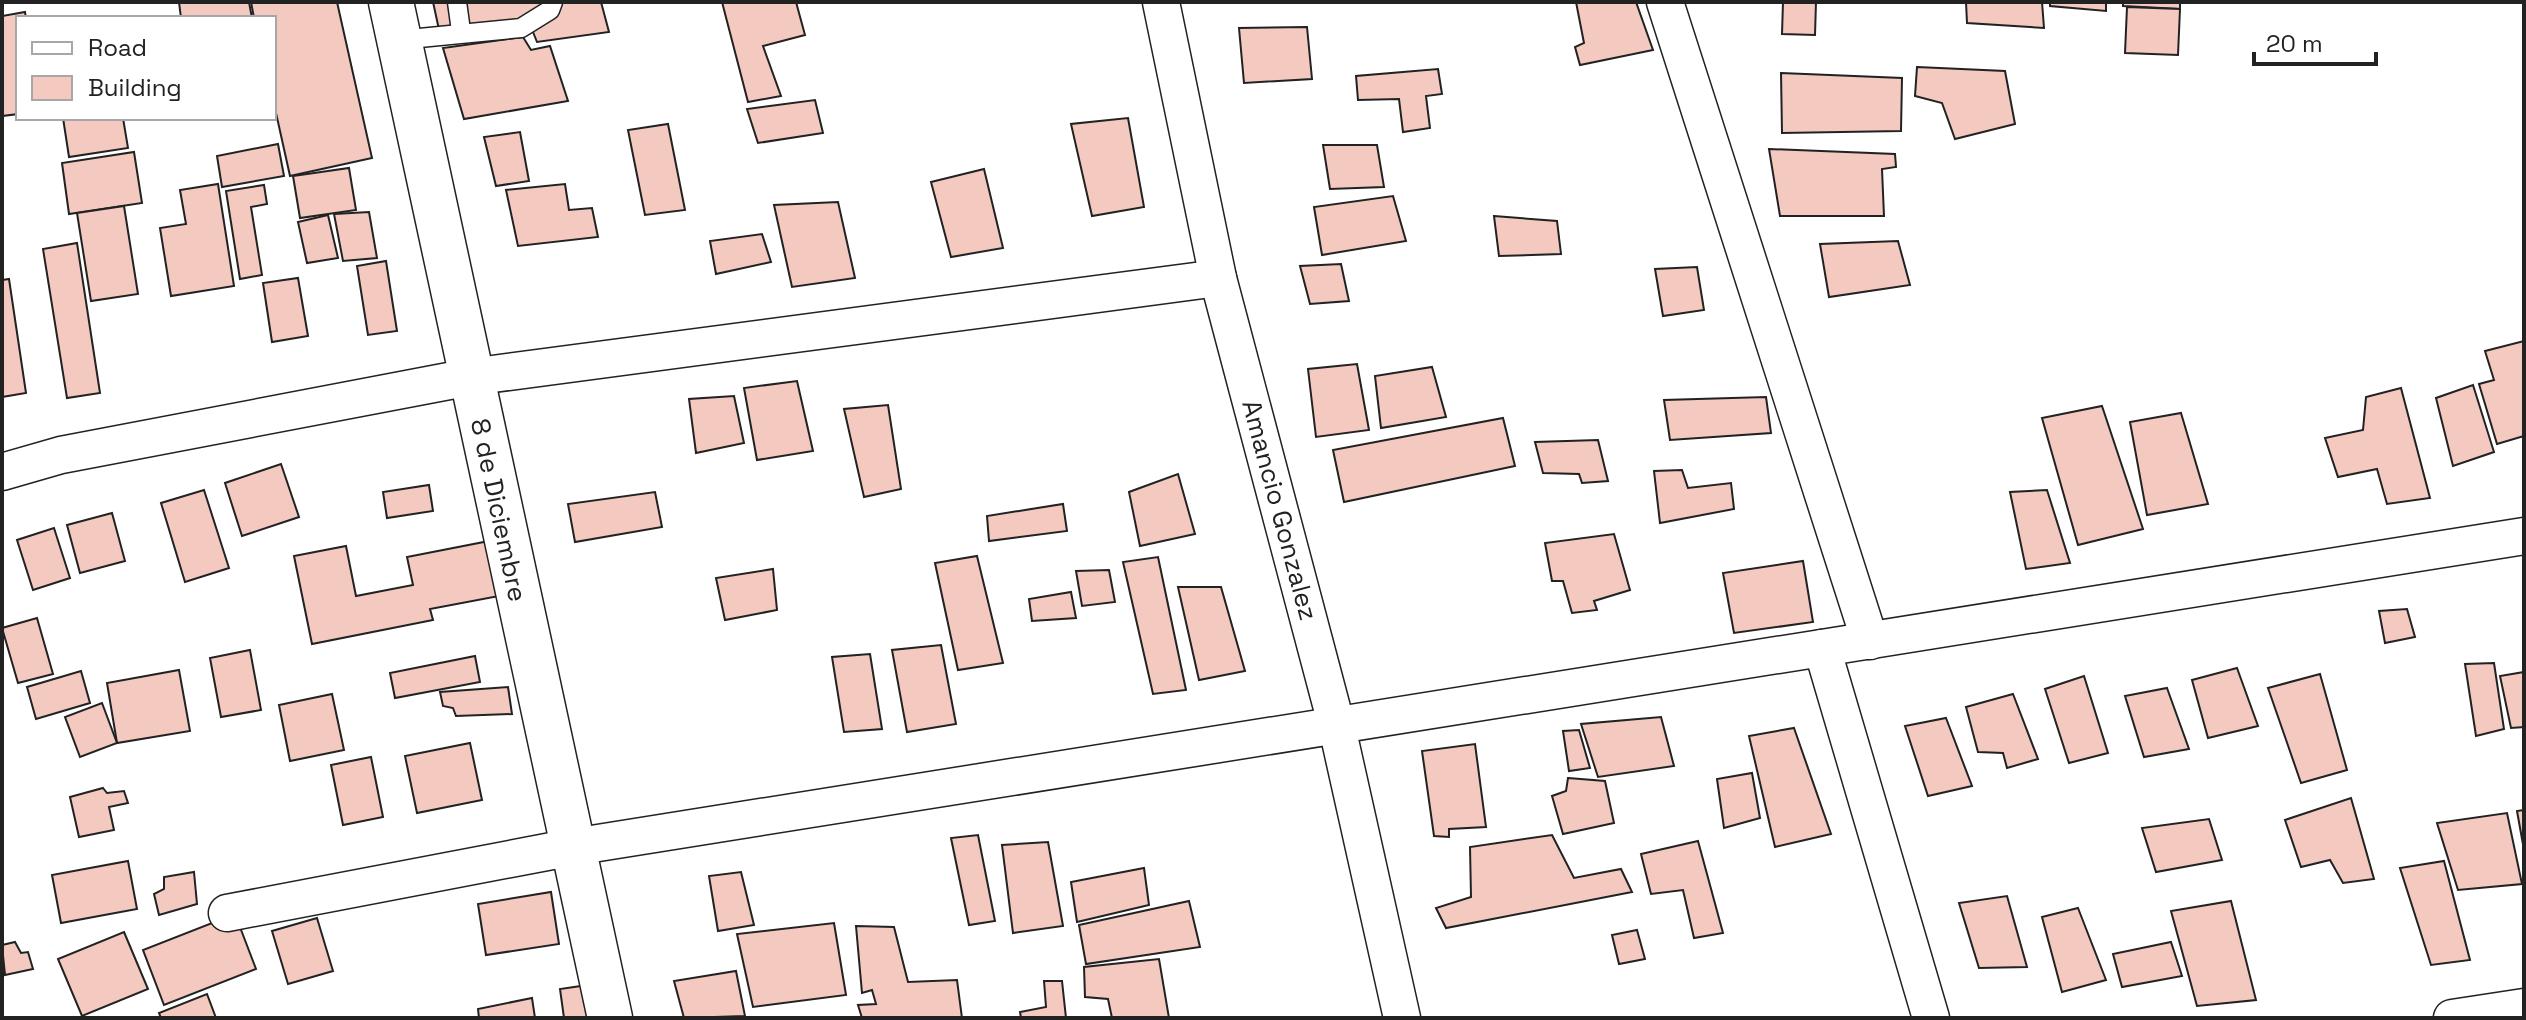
<svg xmlns="http://www.w3.org/2000/svg" width="2526" height="1020" font-family="'Space Grotesk',sans-serif">
<style>
.building{fill:#f3c9c0;stroke:#222;stroke-width:2}
.lines{fill:none;stroke-linecap:round;stroke-linejoin:round}
.lane-casing{stroke:#222;stroke-width:21}
.street-casing{stroke:#222;stroke-width:39}
.secondary-casing{stroke:#222;stroke-width:47}
.lane{stroke:#fff;stroke-width:18}
.street{stroke:#fff;stroke-width:36}
.secondary{stroke:#fff;stroke-width:44}
.labels{text-anchor:middle;stroke-width:6;stroke-linejoin:round;paint-order:stroke}
.street-label{font-size:26px;fill:#222;stroke:#fff}
</style>
<rect width="100%" height="100%" fill="#fff"/>
<g class="building">
<path d="M179,2H249L252,18H181Z"/>
<path d="M251,2H337L372,158L290,176L274,104V18H254Z"/>
<path d="M433,2H601L609,32L537,42L531,27L441,39Z"/>
<path d="M722,2H796L805,35L763,46L781,96L748,102Z"/>
<path d="M1576,2H1636L1653,50L1580,65L1575,47L1584,43Z"/>
<path d="M1783,2H1816L1815,35L1782,34Z"/>
<path d="M1966,2H2042L2044,28L1967,23Z"/>
<path d="M2050,2H2106V11L2050,6Z"/>
<path d="M2123,2H2180V9L2123,6Z"/>
<path d="M2127,7L2180,9L2178,55L2125,53Z"/>
<path d="M25,12L26,18H18V114L2,116V16Z"/>
<path d="M1307,27L1312,79L1244,83L1239,28Z"/>
<path d="M523,37L531,50L550,46L568,101L464,119L443,48Z"/>
<path d="M1917,67L2005,71L2015,124L1955,139L1942,103L1915,96Z"/>
<path d="M1438,69L1442,94L1426,96L1430,128L1403,132L1399,99L1358,100L1356,76Z"/>
<path d="M1781,73L1902,78L1901,131L1782,133Z"/>
<path d="M815,100L823,133L758,143L747,109Z"/>
<path d="M63,118H123L128,148L69,157Z"/>
<path d="M1128,118L1144,207L1092,216L1071,124Z"/>
<path d="M668,124L685,210L645,215L628,130Z"/>
<path d="M520,132L529,181L496,186L484,137Z"/>
<path d="M278,144L284,176L222,187L217,156Z"/>
<path d="M1323,145H1377L1384,187L1330,189Z"/>
<path d="M1769,149L1895,154L1896,167L1882,169L1884,216H1780Z"/>
<path d="M134,152L142,203L69,214L62,163Z"/>
<path d="M349,168L356,210L300,218L293,176Z"/>
<path d="M984,169L1003,248L951,257L931,182Z"/>
<path d="M218,184L234,286L171,296L160,228L186,224L180,190Z"/>
<path d="M565,184L569,210L592,208L598,237L518,246L506,190Z"/>
<path d="M264,185L267,204L251,207L262,275L240,279L226,191Z"/>
<path d="M1393,196L1406,241L1322,255L1314,207Z"/>
<path d="M838,202L855,278L792,287L774,205Z"/>
<path d="M124,206L138,294L91,301L77,213Z"/>
<path d="M369,212L377,258L343,261L334,214Z"/>
<path d="M328,215L338,258L307,263L298,222Z"/>
<path d="M1494,216L1557,221L1561,254L1499,256Z"/>
<path d="M762,234L771,262L716,274L710,241Z"/>
<path d="M1898,241L1910,285L1829,297L1820,244Z"/>
<path d="M77,243L100,393L67,398L43,249Z"/>
<path d="M386,261L397,331L368,335L357,266Z"/>
<path d="M1341,264L1349,301L1310,304L1300,266Z"/>
<path d="M1697,267L1704,310L1663,316L1655,269Z"/>
<path d="M298,278L308,336L272,342L263,283Z"/>
<path d="M9,279L26,393L2,397V280Z"/>
<path d="M2524,341V436L2497,444L2479,384L2494,380L2485,351Z"/>
<path d="M1357,364L1369,430L1316,437L1308,369Z"/>
<path d="M1432,367L1446,417L1381,428L1375,376Z"/>
<path d="M797,381L813,451L757,460L744,388Z"/>
<path d="M2473,385L2494,452L2453,466L2436,398Z"/>
<path d="M2401,388L2430,498L2387,504L2377,469L2338,477L2325,438L2363,430L2366,397Z"/>
<path d="M734,396L744,443L696,453L689,399Z"/>
<path d="M1766,397L1771,433L1670,440L1664,400Z"/>
<path d="M888,405L901,489L864,497L844,409Z"/>
<path d="M2102,406L2143,529L2078,545L2042,418Z"/>
<path d="M2181,413L2208,504L2147,515L2130,422Z"/>
<path d="M1503,418L1515,466L1344,502L1333,450Z"/>
<path d="M1598,440L1608,481L1582,483L1579,474L1543,473L1535,442Z"/>
<path d="M281,464L299,517L242,536L225,483Z"/>
<path d="M1682,470L1688,488L1731,483L1734,509L1660,523L1654,471Z"/>
<path d="M1178,474L1195,534L1140,546L1129,492Z"/>
<path d="M429,485L433,511L387,518L383,492Z"/>
<path d="M204,490L229,568L185,582L161,503Z"/>
<path d="M2047,490L2070,563L2026,569L2010,492Z"/>
<path d="M655,492L662,527L575,542L568,504Z"/>
<path d="M1063,504L1067,531L989,541L987,516Z"/>
<path d="M112,513L125,561L80,573L67,525Z"/>
<path d="M54,528L70,578L33,590L17,540Z"/>
<path d="M1614,534L1630,590L1594,601L1597,610L1572,613L1563,581H1552L1545,543Z"/>
<path d="M489,541L499,596L430,609L433,620L312,644L294,556L346,546L356,596L413,585L407,557Z"/>
<path d="M977,556L1003,663L958,670L935,563Z"/>
<path d="M1158,557L1186,690L1153,694L1123,562Z"/>
<path d="M1803,561L1813,622L1734,633L1723,573Z"/>
<path d="M773,569L777,610L725,620L716,578Z"/>
<path d="M1109,570L1115,602L1082,606L1076,571Z"/>
<path d="M1178,587H1221L1245,671L1199,680Z"/>
<path d="M1071,592L1076,618L1032,621L1029,599Z"/>
<path d="M2407,609L2415,637L2385,643L2379,611Z"/>
<path d="M37,618L53,674L18,683L2,628Z"/>
<path d="M941,645L956,724L907,732L892,650Z"/>
<path d="M250,650L261,710L221,717L210,658Z"/>
<path d="M870,654L882,729L844,732L832,657Z"/>
<path d="M475,656L480,682L395,698L390,673Z"/>
<path d="M2494,663L2504,729L2476,736L2465,664Z"/>
<path d="M2237,668L2258,726L2208,738L2192,680Z"/>
<path d="M179,670L190,731L117,743L107,683Z"/>
<path d="M81,671L90,703L36,719L27,687Z"/>
<path d="M2524,672V727L2511,728L2500,676Z"/>
<path d="M2320,674L2347,770L2301,783L2268,688Z"/>
<path d="M2084,676L2108,753L2069,763L2045,689Z"/>
<path d="M508,687L512,714L456,716L453,708L443,706L440,692Z"/>
<path d="M2167,688L2189,749L2144,757L2125,696Z"/>
<path d="M332,694L344,750L290,761L279,705Z"/>
<path d="M2013,694L2038,759L2007,768L2003,753L1978,752L1966,707Z"/>
<path d="M102,703L117,743L80,757L65,717Z"/>
<path d="M1661,717L1674,766L1598,777L1581,724Z"/>
<path d="M1946,718L1972,786L1928,796L1905,726Z"/>
<path d="M1794,728L1831,834L1775,847L1749,736Z"/>
<path d="M1579,730L1590,768L1569,771L1563,731Z"/>
<path d="M470,743L482,800L417,813L405,756Z"/>
<path d="M1475,744L1486,827L1449,829V837L1434,836L1422,751Z"/>
<path d="M371,757L383,817L343,825L331,765Z"/>
<path d="M1752,773L1760,818L1724,828L1717,779Z"/>
<path d="M1568,778L1605,781L1614,823L1563,834L1552,796L1566,791Z"/>
<path d="M103,788L107,793L124,791L128,803L109,807L114,830L79,837L70,797Z"/>
<path d="M2351,798L2374,879L2343,883L2330,860L2301,867L2285,820Z"/>
<path d="M2524,810V850L2517,811Z"/>
<path d="M2507,813L2522,884L2458,890L2437,823Z"/>
<path d="M2209,819L2222,860L2156,872L2142,828Z"/>
<path d="M978,835L995,921L969,925L951,838Z"/>
<path d="M1552,835L1574,878L1621,869L1632,892L1446,928L1436,908L1471,897L1470,847Z"/>
<path d="M1698,841L1723,933L1694,938L1683,890L1651,894L1641,854Z"/>
<path d="M1048,842L1063,926L1013,933L1002,845Z"/>
<path d="M128,861L137,909L61,923L52,875Z"/>
<path d="M2444,861L2470,960L2431,965L2400,868Z"/>
<path d="M1144,868L1149,905L1077,922L1071,882Z"/>
<path d="M194,872L197,904L159,915L154,894L164,889V877Z"/>
<path d="M741,872L754,925L718,931L709,876Z"/>
<path d="M551,892L559,944L486,955L478,904Z"/>
<path d="M2007,896L2027,967L1979,968L1959,903Z"/>
<path d="M1189,901L1200,947L1086,964L1079,925Z"/>
<path d="M2231,901L2256,1000L2197,1006L2171,911Z"/>
<path d="M2078,908L2106,980L2062,992L2042,917Z"/>
<path d="M235,914L256,969L164,1005L143,950Z"/>
<path d="M317,918L333,971L288,984L272,931Z"/>
<path d="M834,923L846,995L753,1007L737,934Z"/>
<path d="M856,926L894,927L908,982L957,980L962,1018H862L858,1005L876,1004L872,990L862,993Z"/>
<path d="M1637,930L1645,959L1619,964L1612,935Z"/>
<path d="M124,932L148,989L82,1016L58,959Z"/>
<path d="M15,942L21,953L28,952L33,969L5,975L2,945Z"/>
<path d="M2171,942L2182,976L2122,987L2113,954Z"/>
<path d="M1159,959L1169,1018H1112L1108,999L1085,997L1084,967Z"/>
<path d="M736,971L745,1016L684,1018L674,981Z"/>
<path d="M1044,981H1062L1066,1018H1021L1020,1012L1046,1007Z"/>
<path d="M588,985L592,1018H564L560,989Z"/>
<path d="M207,994L216,1018H161L159,1013Z"/>
<path d="M532,998L535,1018H479L478,1009Z"/>
</g>
<g class="lines">
<defs>
<g id="lane">
<path d="M457,2L461,31"/>
<path d="M399,40L521,28L550,10L553,2"/>
</g>
<g id="street">
<path d="M1161,2L1218,278L1337,727L1402,1018"/>
<path d="M1665,2L1870,641"/>
<path d="M2,472L61,455L470,377L1218,278"/>
<path d="M1822,648L1931,1018"/>
<path d="M227,913L573,847L2524,536"/>
<path d="M2452,1018L2524,1007"/>
</g>
<path id="secondary" d="M391,2L610,1018"/>
</defs>
<use href="#lane" class="lane-casing"/>
<use href="#street" class="street-casing"/>
<use href="#secondary" class="secondary-casing"/>
<use href="#lane" class="lane"/>
<use href="#street" class="street"/>
<use href="#secondary" class="secondary"/>
</g>
<g class="labels">
<g class="street-label">
<text transform="translate(499 510) rotate(78)" y="9">8 de Diciembre</text>
<text transform="translate(1280 510) rotate(75)" y="9">Amancio Gonzalez</text>
</g>
</g>
<rect width="2526" height="1020" fill="none" stroke="#222222" stroke-width="8"/>
<rect x="16" y="16" width="260" height="104" fill="#ffffff" stroke="#a7a7a7" stroke-width="2"/>
<rect x="32" y="42" width="40" height="12" fill="#ffffff" stroke="#a7a7a7" stroke-width="2"/>
<text x="88" y="56" font-size="24" fill="#222222">Road</text>
<rect x="32" y="76" width="40" height="24" fill="#f3c9c0" stroke="#a7a7a7" stroke-width="2"/>
<text x="88" y="96" font-size="24" fill="#222222">Building</text>
<path d="M2254 52v12h122v-12" fill="none" stroke="#222222" stroke-width="4"/>
<text x="2266" y="52" font-size="24" fill="#222222" stroke="#ffffff" stroke-width="6" paint-order="stroke">20 m</text>
</svg>
